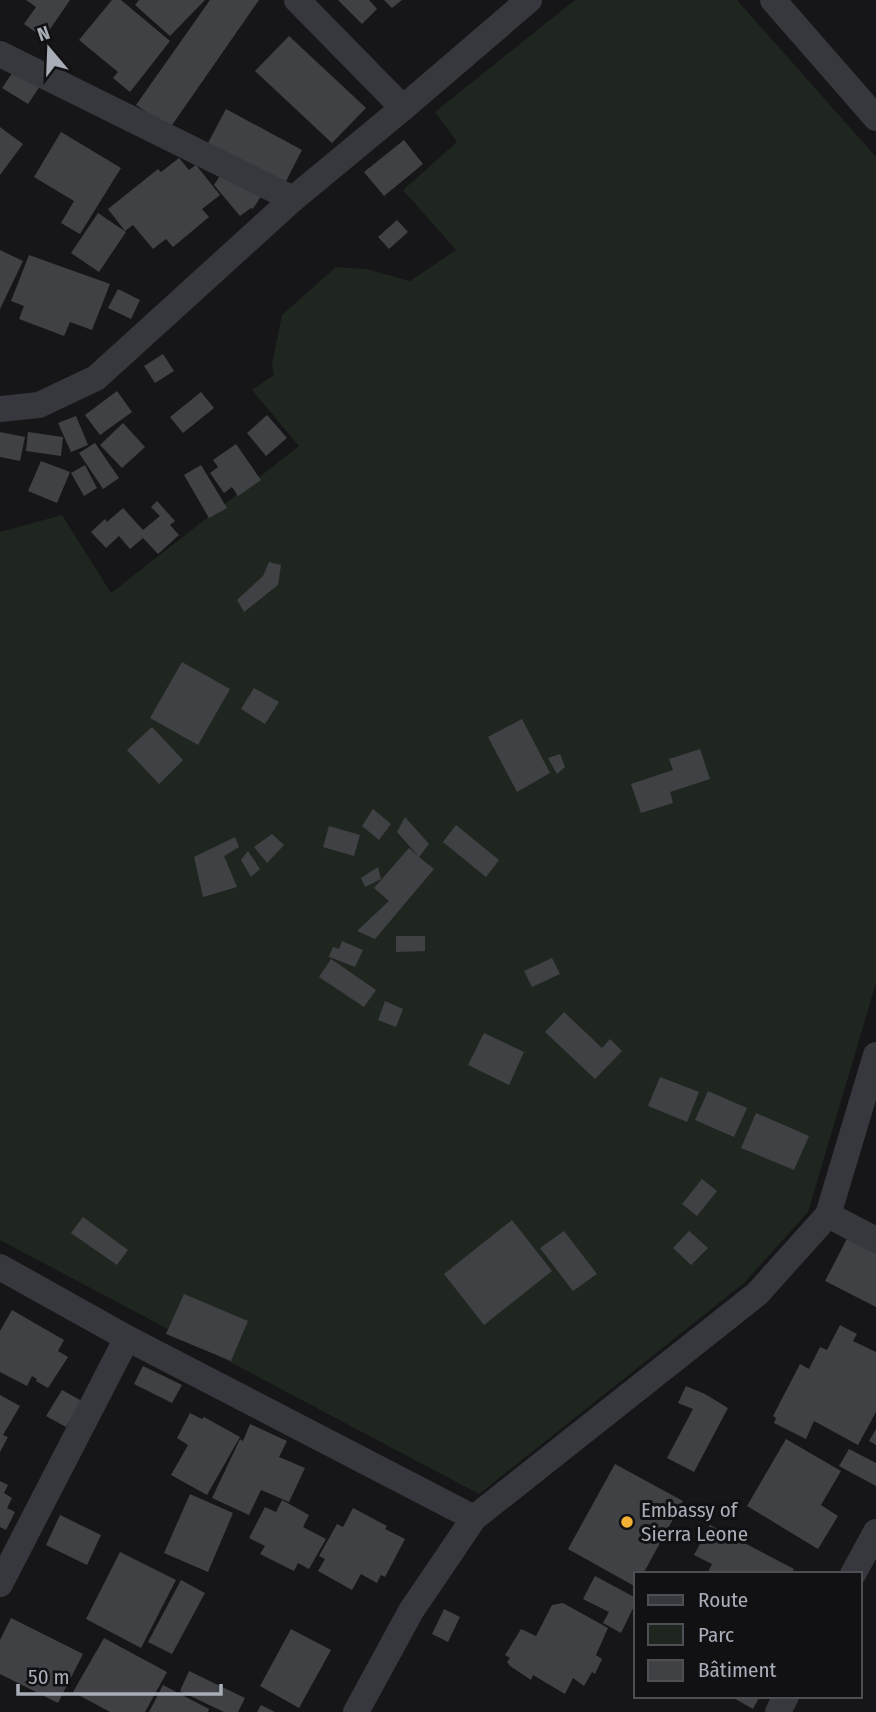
<svg xmlns="http://www.w3.org/2000/svg" width="876" height="1712" font-family="'Fira Sans Condensed',sans-serif">
<style>
.green{fill:#1e261f}
.building{fill:#404145}
.lines{fill:none;stroke-linecap:round;stroke-linejoin:round}
.street{stroke:#37383d;stroke-width:26}
.poi-dot{fill:#f2b134;stroke:#111113;stroke-width:2.5}
.labels{text-anchor:middle;stroke-width:6;stroke-linejoin:round;paint-order:stroke}
.poi-label{font-size:21px;fill:#a8adb8;stroke:#111113;text-anchor:start}
</style>
<rect width="100%" height="100%" fill="#161618"/>
<path class="green" d="M575,0H737L876,157V983L808,1212L744,1283L479,1494L0,1240V532L62,515L111,593L299,446L252,390L274,375L272,364L282,315L336,267L366,269L410,281L456,250L403,190L457,142L435,112Z"/>
<g class="building">
<path d="M26,0H70L44,38L24,24L36,7Z"/>
<path d="M112,0H121L170,41L130,92L113,78L118,72L79,40Z"/>
<path d="M139,0H205L170,36L135,5Z"/>
<path d="M210,0H259L170,128L136,105Z"/>
<path d="M338,0H369L377,9L362,24Z"/>
<path d="M384,0H402L392,8Z"/>
<path d="M289,36L366,108L332,143L255,71Z"/>
<path d="M17,66L42,83L28,104L2,88Z"/>
<path d="M226,109L302,150L284,185L208,143Z"/>
<path d="M0,127L23,144L0,175Z"/>
<path d="M61,132L121,168L80,234L61,223L74,201L34,177Z"/>
<path d="M404,140L423,164L384,196L364,172Z"/>
<path d="M179,158L189,170L196,165L220,195L202,209L209,217L173,247L166,239L153,249L133,225L125,231L108,209L158,169L161,172Z"/>
<path d="M224,169L263,193L253,209L251,208L240,216L214,185Z"/>
<path d="M98,213L126,232L99,272L71,253Z"/>
<path d="M397,220L408,232L389,249L378,237Z"/>
<path d="M0,250L23,261L0,309Z"/>
<path d="M29,255L110,284L92,330L70,322L64,336L19,319L24,306L11,301Z"/>
<path d="M118,289L140,300L131,319L108,308Z"/>
<path d="M163,354L174,371L155,383L144,366Z"/>
<path d="M117,391L132,412L100,435L85,415Z"/>
<path d="M201,392L214,408L183,433L170,417Z"/>
<path d="M267,415L287,438L266,456L247,433Z"/>
<path d="M76,416L88,445L71,452L58,423Z"/>
<path d="M123,423L145,447L122,468L100,445Z"/>
<path d="M0,432L25,437L20,461L0,457Z"/>
<path d="M28,432L63,437L61,456L26,451Z"/>
<path d="M95,443L119,478L103,489L79,453Z"/>
<path d="M236,444L261,480L238,496L232,487L224,493L210,473L218,467L213,460Z"/>
<path d="M41,461L70,472L57,503L28,491Z"/>
<path d="M85,465L97,488L84,496L71,473Z"/>
<path d="M201,465L227,508L209,518L184,475Z"/>
<path d="M157,501L175,521L170,525L179,535L158,554L143,538L130,549L119,536L106,548L91,532L105,519L107,522L123,508L143,530L160,516L151,507Z"/>
<path d="M269,562L281,565L278,585L244,612L237,600L263,576Z"/>
<path d="M182,662L230,689L198,745L150,718Z"/>
<path d="M254,688L279,702L265,724L241,709Z"/>
<path d="M522,719L550,773L517,792L488,737Z"/>
<path d="M152,727L183,760L159,784L127,750Z"/>
<path d="M700,749L710,779L670,792L673,803L641,813L631,784L673,770L669,759Z"/>
<path d="M560,754L565,767L557,774L548,758Z"/>
<path d="M373,809L391,824L379,840L362,826Z"/>
<path d="M405,817L429,844L419,857L434,869L375,939L357,931L389,901L374,888L409,848L419,857L397,832Z"/>
<path d="M456,825L499,860L486,877L443,842Z"/>
<path d="M329,826L360,835L354,856L323,847Z"/>
<path d="M272,834L284,845L267,863L254,847Z"/>
<path d="M235,837L239,847L224,856L237,887L203,897L194,857Z"/>
<path d="M248,851L260,869L251,877L241,860Z"/>
<path d="M378,867L381,879L365,887L361,878Z"/>
<path d="M396,936H425V951L396,952Z"/>
<path d="M342,941L363,950L355,967L327,956H329L333,947L339,949Z"/>
<path d="M552,958L560,974L532,987L524,971Z"/>
<path d="M331,959L376,990L364,1007L319,977Z"/>
<path d="M385,1001L403,1009L396,1027L378,1020Z"/>
<path d="M564,1012L602,1048L610,1039L622,1051L595,1079L545,1032Z"/>
<path d="M484,1033L524,1052L509,1085L468,1065Z"/>
<path d="M660,1077L699,1092L687,1122L648,1106Z"/>
<path d="M708,1091L747,1108L734,1137L695,1120Z"/>
<path d="M756,1113L809,1136L794,1170L741,1148Z"/>
<path d="M702,1179L717,1191L697,1216L682,1204Z"/>
<path d="M83,1217L128,1250L117,1265L71,1233Z"/>
<path d="M512,1220L552,1271L484,1325L444,1274Z"/>
<path d="M564,1231L597,1274L573,1291L540,1248Z"/>
<path d="M689,1231L708,1248L691,1265L673,1248Z"/>
<path d="M851,1231L876,1244V1307L825,1281Z"/>
<path d="M184,1294L248,1321L231,1361L166,1334Z"/>
<path d="M12,1310L64,1340L58,1351L68,1357L48,1388L36,1381L37,1379L32,1376L27,1386L0,1372V1331Z"/>
<path d="M840,1325L857,1334L853,1341L876,1352V1412L858,1445L814,1421L806,1439L774,1423L776,1418L773,1416L800,1364L809,1369L820,1347L827,1350Z"/>
<path d="M143,1366L182,1385L172,1403L134,1384Z"/>
<path d="M686,1386L705,1394L728,1408L694,1472L667,1458L693,1409L678,1403Z"/>
<path d="M62,1390L82,1401L66,1427L46,1416Z"/>
<path d="M0,1395L20,1406L3,1435L8,1437L0,1452Z"/>
<path d="M190,1413L202,1419L204,1417L240,1437L207,1495L171,1475L188,1445L177,1438Z"/>
<path d="M250,1424L287,1441L279,1457L305,1468L289,1502L261,1490L249,1515L212,1498L240,1439L243,1441Z"/>
<path d="M876,1429V1445L869,1441Z"/>
<path d="M786,1439L841,1471L821,1505L838,1516L818,1549L747,1506Z"/>
<path d="M849,1449L876,1463V1486L839,1466Z"/>
<path d="M615,1464L683,1501L643,1574H636V1587L568,1549Z"/>
<path d="M0,1481L8,1485L4,1493L12,1498L7,1508L15,1512L6,1530L0,1527Z"/>
<path d="M190,1494L233,1513L208,1572L164,1553Z"/>
<path d="M282,1500L309,1515L303,1527L326,1539L309,1569L298,1563L294,1571L260,1554L265,1546L249,1538L265,1507L276,1512Z"/>
<path d="M353,1508L387,1526L385,1529L405,1539L385,1577L381,1575L377,1583L361,1574L352,1590L318,1571L325,1559L319,1556L337,1524L343,1527Z"/>
<path d="M60,1515L101,1535L87,1565L46,1545Z"/>
<path d="M710,1525L794,1569L791,1574H707L712,1564L694,1555Z"/>
<path d="M120,1552L176,1580L141,1648L86,1619Z"/>
<path d="M595,1576L636,1598V1602L621,1633L603,1623L609,1612L583,1599Z"/>
<path d="M181,1580L205,1593L172,1654L148,1642Z"/>
<path d="M563,1603L608,1628L596,1655L602,1659L595,1674L592,1672L584,1686L573,1678L565,1694L533,1675L531,1680L510,1666L507,1662L510,1658L505,1655L521,1629L536,1636L552,1605Z"/>
<path d="M444,1609L460,1617L448,1642L432,1634Z"/>
<path d="M11,1618L83,1654L58,1703L0,1674V1640Z"/>
<path d="M291,1629L331,1650L299,1708L260,1686Z"/>
<path d="M104,1638L167,1672L145,1712H110L73,1692Z"/>
<path d="M189,1671L245,1698L238,1712H224L180,1691Z"/>
<path d="M163,1685L209,1709L208,1712H149Z"/>
<path d="M730,1696H760L753,1709Z"/>
<path d="M261,1705L275,1712H257Z"/>
</g>
<g class="lines">
<g class="street">
<path d="M297,0L403,108"/>
<path d="M773,0L876,118"/>
<path d="M0,54L293,199"/>
<path d="M0,409L39,405L96,378L293,199L403,108L529,0"/>
<path d="M828,1215L876,1240"/>
<path d="M0,1267L127,1338L474,1518"/>
<path d="M853,1574L876,1532"/>
<path d="M0,1584L127,1338"/>
<path d="M356,1712L411,1611L474,1518L757,1294L828,1215L876,1055"/>
<path d="M778,1712L786,1696"/>
</g>
</g>
<circle class="poi-dot" cx="627" cy="1522" r="7"/>
<g class="labels">
<g class="poi-label">
<text x="641" y="1517">Embassy of<tspan x="641" dy="24">Sierra Leone</tspan></text>
</g>
</g>
<rect x="634" y="1572" width="228" height="126" fill="#111113" stroke="#4d4f55" stroke-width="2"/>
<rect x="648" y="1595" width="35" height="10" fill="#37383d" stroke="#4d4f55" stroke-width="2"/>
<text x="698" y="1607" font-size="21" fill="#a8adb8">Route</text>
<rect x="648" y="1624" width="35" height="21" fill="#1e261f" stroke="#4d4f55" stroke-width="2"/>
<text x="698" y="1642" font-size="21" fill="#a8adb8">Parc</text>
<rect x="648" y="1660" width="35" height="21" fill="#404145" stroke="#4d4f55" stroke-width="2"/>
<text x="698" y="1677" font-size="21" fill="#a8adb8">Bâtiment</text>
<g transform="translate(49 49) rotate(341)" stroke="#111113" stroke-width="5" paint-order="stroke">
<path d="M0-5L12 26L0 18L-12 26Z" fill="#a8adb8"/>
<text y="-10" font-size="19" font-weight="bold" text-anchor="middle" fill="#a8adb8">N</text>
</g>
<path d="M18 1684v10h203v-10" fill="none" stroke="#a8adb8" stroke-width="3.5"/>
<text x="28" y="1684" font-size="21" fill="#a8adb8" stroke="#111113" stroke-width="5" paint-order="stroke">50 m</text>
</svg>
